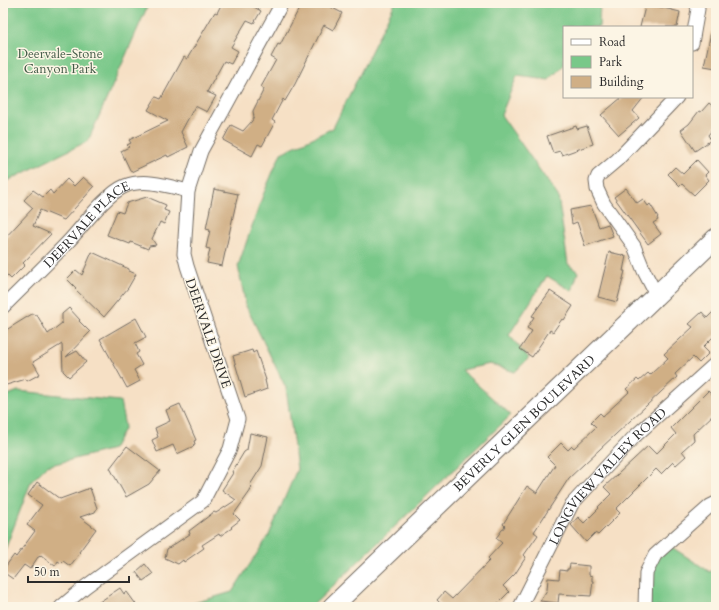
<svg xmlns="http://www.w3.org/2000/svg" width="719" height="610" font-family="Cardo,serif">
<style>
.green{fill:#79c889;stroke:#527a5a}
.building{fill:#d0af85}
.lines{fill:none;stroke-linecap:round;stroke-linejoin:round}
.minor-casing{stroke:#726a61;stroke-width:15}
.secondary-casing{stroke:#726a61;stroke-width:21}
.minor{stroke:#fff;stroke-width:13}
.secondary{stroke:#fff;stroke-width:19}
.labels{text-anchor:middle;stroke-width:3;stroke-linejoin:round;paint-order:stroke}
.park-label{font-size:13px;fill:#425a47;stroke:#fcf5e5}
.street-label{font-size:13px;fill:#2b2b2b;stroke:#fcf5e5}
</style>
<rect width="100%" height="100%" fill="#fcf5e5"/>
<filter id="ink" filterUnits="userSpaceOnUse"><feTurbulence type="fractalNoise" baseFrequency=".025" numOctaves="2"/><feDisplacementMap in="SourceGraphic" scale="8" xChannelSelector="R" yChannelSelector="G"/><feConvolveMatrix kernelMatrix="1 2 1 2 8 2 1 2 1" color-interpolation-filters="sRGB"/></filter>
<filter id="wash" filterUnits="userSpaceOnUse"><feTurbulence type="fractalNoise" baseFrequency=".012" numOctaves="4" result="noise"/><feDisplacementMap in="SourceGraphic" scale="16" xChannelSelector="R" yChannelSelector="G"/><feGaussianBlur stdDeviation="0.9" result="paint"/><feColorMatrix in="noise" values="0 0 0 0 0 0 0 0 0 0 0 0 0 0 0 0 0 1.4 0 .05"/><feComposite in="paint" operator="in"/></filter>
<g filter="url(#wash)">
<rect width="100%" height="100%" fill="#f6e0c5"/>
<g class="green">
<path d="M3,3H149L88,141L3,183Z"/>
<path d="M395,3H600L599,27H564V65L549,80L517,76L501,115L558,196L568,264L578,272L572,291L547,276L509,335L529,358L515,372L490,364L461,370L511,415L311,607H181L232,592L269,535L297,469L286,388L246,306L238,266L263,195L281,153L333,128Z"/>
<path d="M18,391L120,401L125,427L113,449L47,466L31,482L3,555V397Z"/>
<path d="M670,546L710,572L716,567V607H648L651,571L656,560Z"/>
</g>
<g id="blocks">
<g class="building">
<path d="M222,3H247L261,11L254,23L247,20L231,47L238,51L231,64L224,61L207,92L216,96L207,112L195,106L181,132L188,147L168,157L167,155L131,172L121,151L129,147L127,145L131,143L129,140L168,121L148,110L156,97L161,99L184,57L187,59L215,12L217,13Z"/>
<path d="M302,3H323L342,13L333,30L324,25L295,84L285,101L283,99L272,120L275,122L262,146L258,144L252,156L223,140L231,125L243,131L252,121L254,117L253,111L264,89L261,87L276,60L271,57L278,44L280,45Z"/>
<path d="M646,3H656V6L680,12L677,27H640Z"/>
<path d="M711,32L716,33V68L704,66Z"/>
<path d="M622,97H644L633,111L639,118L619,135L601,115Z"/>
<path d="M709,103L716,109V125L708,135L711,140L695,151L681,130L689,124L699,111L701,112Z"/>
<path d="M576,126L577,129L587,126L593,144L562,155L560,151L553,153L547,136Z"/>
<path d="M697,160L708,172L705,175L709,180L694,195L682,184L680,186L668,174L675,167L683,174Z"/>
<path d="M83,177L94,187L64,220L40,210L33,226L51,234L23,263L25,265L11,279L3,271V240L33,208L24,200L33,190L43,197L50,190L53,194L67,179L74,186Z"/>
<path d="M626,188L637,203L643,199L648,206L650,204L658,217L657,218L658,220L653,223L661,234L648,244L614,197Z"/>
<path d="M214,189L238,194L222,266L207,263L210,249L206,248L210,230L206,229Z"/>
<path d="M147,197L166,205L164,210L169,212L164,224L160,222L152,239L156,245L149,246L148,249L131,242L130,244L107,235L117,211L123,213L127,203Z"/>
<path d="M591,206L599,227L608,224L613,236L585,246L577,222L572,224L570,210Z"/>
<path d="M92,252L129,269V271L136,274L128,288L104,317L75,289L76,288L67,279L76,270L82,275Z"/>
<path d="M609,252L626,256L623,271H625L617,302L598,297Z"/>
<path d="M550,291L573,306L564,320L562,319L553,332L550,330L532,357L520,349L532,331L527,328L534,317L532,316Z"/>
<path d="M69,308L80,320L79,321L90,332L66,357L77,351L86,362L69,377L63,371L62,344L33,362L40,374L27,381L26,379L3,386V332L32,314L37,315L48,334L62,323V314Z"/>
<path d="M716,309V334L703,347L709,353L699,363L693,357L675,374L677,377L569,478L534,532L538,535L524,555L526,557L515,574L503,586L509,592L494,607H444L437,600L444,592L452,599L490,560L488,558L502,543L496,538L505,526L503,524L527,486L537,493L555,465L547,457L561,443L568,450L572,446L574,448L596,427L591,422L600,413L603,416L629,392L626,389L637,379L639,381L648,373L650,375L668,358L664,354L693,327L689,324L702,312L707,318Z"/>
<path d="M136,318L146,337L135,343L139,352L136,354L142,365L134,370L140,381L127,388L100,339Z"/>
<path d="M252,350L253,353L256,351L266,380H265L267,389L245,397L233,356Z"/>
<path d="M708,391L716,399V412L693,434L694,440L682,451L686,456L676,465L673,462L661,474L656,469L616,509L620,513L598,535L595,533L586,542L571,525L578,517L584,523L599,508L598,507L611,494L604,487L648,446L656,454L676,434L671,428Z"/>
<path d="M180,404L196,440L194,441L195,444L193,445L194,446L177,454L173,445L157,452L152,440L158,437L155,428L170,421L166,410Z"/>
<path d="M250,433L268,437L262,466L250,485L252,487L250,490H251L234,514L240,520L231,527L232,528L220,536L219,534L202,545L204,548L184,562L183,560L178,564L165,558L167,549L190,534L189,531L214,512L216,513L236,500L222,490L233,473L232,472L244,452L247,450Z"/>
<path d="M127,446L160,471L149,484L126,497L110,468Z"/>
<path d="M37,482L60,499L90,488L97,508L95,512L80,517L96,529L79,552L80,553L70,566L63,561L61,563L58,561L55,566L41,555L39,557H38L30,569L24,565L13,579L3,572V570L14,555L16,557L35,531L27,525L42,505L28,495Z"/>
<path d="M145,564L153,574L143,581L136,572Z"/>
<path d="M570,564L589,566V575L592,576V581H593L591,596L559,594L558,603L540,601L547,590L548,578L559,579L560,570L567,571V569H569Z"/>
<path d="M120,588L124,594L127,592L138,607H92Z"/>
</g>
</g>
</g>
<g filter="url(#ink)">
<use href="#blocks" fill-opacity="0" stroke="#726a61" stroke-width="1"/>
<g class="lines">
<defs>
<g id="minor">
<path d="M692,43L698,9L696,3"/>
<path d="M657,296L644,271L634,246L604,204L597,189L596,181L598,176L617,160L677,97"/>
<path id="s1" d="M3,307C25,285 47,264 68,242C83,226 106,194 125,186C145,178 168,186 188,191"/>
<path d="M61,607L85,587L203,501L230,449L238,419L187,266L184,254L188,191L201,151L282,3"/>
<path id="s2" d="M520,607L572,504L634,437L716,363"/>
<path d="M645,607L646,573L655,555L710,506L716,503"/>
</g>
<g id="secondary">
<path id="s3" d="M332,607L716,238"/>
</g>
</defs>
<use href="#minor" class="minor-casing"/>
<use href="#secondary" class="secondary-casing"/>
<use href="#minor" class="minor"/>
<use href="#secondary" class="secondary"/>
</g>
</g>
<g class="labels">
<g class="park-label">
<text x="60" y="58">Deervale-Stone<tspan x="60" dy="15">Canyon Park</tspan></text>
</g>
<g class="street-label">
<text dy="5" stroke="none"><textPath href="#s1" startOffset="118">DEERVALE PLACE</textPath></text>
<text transform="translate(209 333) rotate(71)" y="5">DEERVALE DRIVE</text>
<text dy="5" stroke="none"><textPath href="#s3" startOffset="266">BEVERLY GLEN BOULEVARD</textPath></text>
<text dy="5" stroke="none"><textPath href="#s2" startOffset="159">LONGVIEW VALLEY ROAD</textPath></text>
</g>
</g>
<rect width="719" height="610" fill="none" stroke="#fcf5e5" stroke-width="16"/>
<rect x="563" y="26" width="130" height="72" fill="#fcf5e5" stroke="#a8a49b"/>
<rect x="571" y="39" width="20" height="6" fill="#ffffff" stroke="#a8a49b"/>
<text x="599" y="46" font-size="12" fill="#2b2b2b">Road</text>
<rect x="571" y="56" width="20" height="12" fill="#79c889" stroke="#a8a49b"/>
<text x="599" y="66" font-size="12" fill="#2b2b2b">Park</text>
<rect x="571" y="76" width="20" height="12" fill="#d0af85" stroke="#a8a49b"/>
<text x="599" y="86" font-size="12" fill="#2b2b2b">Building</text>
<path d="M28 576v6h101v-6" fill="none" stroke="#2b2b2b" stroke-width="2"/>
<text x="34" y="576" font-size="12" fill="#2b2b2b" stroke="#fcf5e5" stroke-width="3" paint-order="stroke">50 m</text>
</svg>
